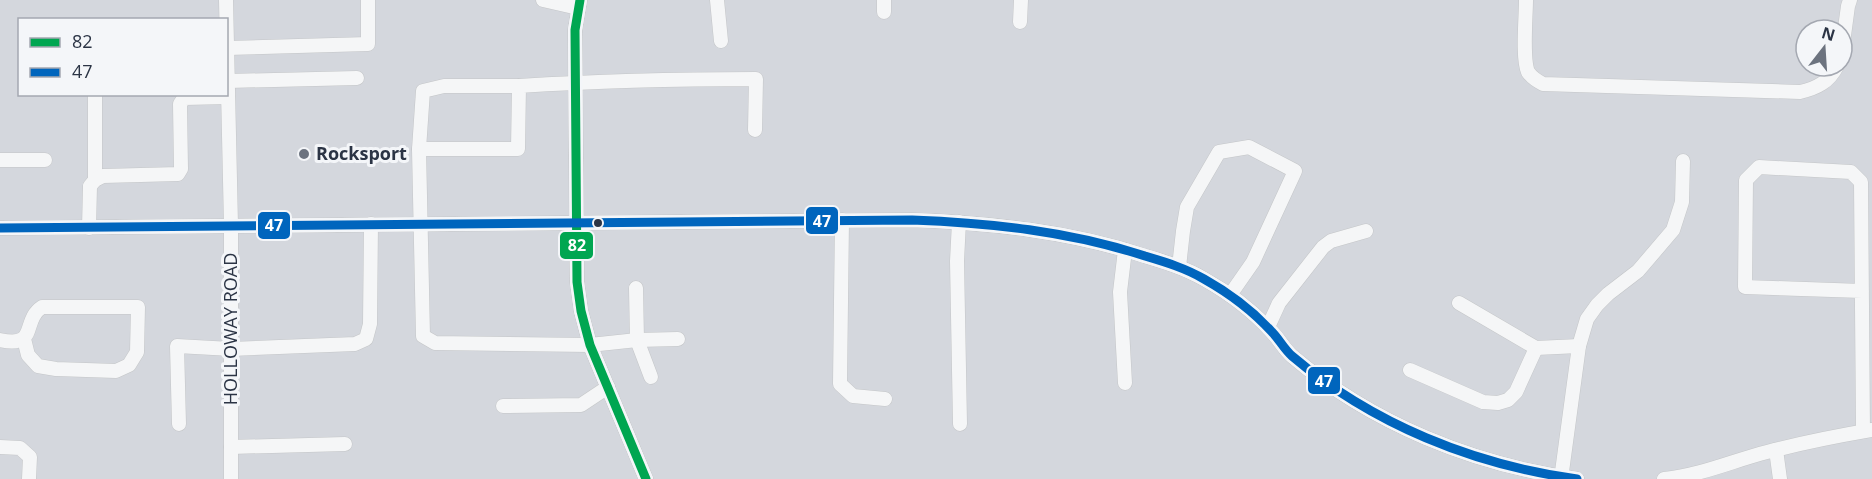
<svg xmlns="http://www.w3.org/2000/svg" width="1872" height="479" font-family="'Open Sans',sans-serif">
<style>
.built{fill:#d4d7dd;fill-rule:evenodd}
.lines{fill:none;stroke-linecap:round;stroke-linejoin:round}
.minor-casing{stroke:#c4c6c8;stroke-width:15}
.minor{stroke:#f5f6f7;stroke-width:14}
.bus-1-casing{stroke:#f4f6f9;stroke-width:14}
.bus-2-casing{stroke:#f4f6f9;stroke-width:14}
.bus-1{stroke:#00a651;stroke-width:9}
.bus-2{stroke:#0065bd;stroke-width:9}
.poi-dot{fill:#6c737f;stroke:#f4f6f9;stroke-width:2}
.bus-dot{fill:#2b3445;stroke:#f4f6f9;stroke-width:2}
.labels{text-anchor:middle;stroke-width:6;stroke-linejoin:round;paint-order:stroke}
.poi-label{font-size:18px;font-weight:bold;fill:#2b3445;stroke:#f4f6f9;text-anchor:start}
.street-label{font-size:18px;fill:#2b3445;stroke:#f4f6f9}
.line-badge{stroke:#f4f6f9;stroke-width:2}
.badge-label{font-size:16px;text-anchor:middle;font-weight:bold;fill:#fff}
</style>
<rect width="100%" height="100%" fill="#e6e8ea"/>
<path class="built" d="M0,0H1872V479H0ZM20,20H226V94H20ZM1806,30H1842V66H1806Z"/>
<g class="lines">
<defs>
<g id="minor">
<path d="M226,0L231,225V479"/>
<path d="M543,0L578,8"/>
<path d="M580,0L575,30L577,282L581,311L590,345L646,479"/>
<path d="M717,0L721,41"/>
<path d="M1526,0C1526,17 1522,58 1528,72C1532,78 1537,81 1543,84L1800,92C1817,88 1829,82 1837,66"/>
<path d="M884,12V0"/>
<path d="M1020,22L1021,0"/>
<path d="M227,48L368,44V0"/>
<path d="M1842,50L1848,6L1850,0"/>
<path d="M228,81L357,78"/>
<path d="M95,94V180"/>
<path d="M419,149L423,91L444,86H519"/>
<path d="M0,160H45"/>
<path d="M842,220L840,384L853,396L885,399"/>
<path d="M959,222L957,261L960,424"/>
<path d="M0,228L912,220C990,223 1069,231 1145,256C1165,262 1185,268 1204,279C1229,293 1252,310 1272,332C1279,339 1284,349 1292,356C1372,424 1474,465 1577,479"/>
<path d="M89,228L90,186L95,180L103,176L178,174L181,169L180,104L184,98L228,97"/>
<path d="M1125,250L1120,292L1125,383"/>
<path d="M1179,267L1183,231L1187,207L1219,152L1249,147L1295,171L1253,262L1230,295"/>
<path d="M636,288L637,340L651,377"/>
<path d="M1862,291L1745,287L1746,180L1759,167L1851,172L1861,182L1863,431"/>
<path d="M1459,303L1536,348L1579,346"/>
<path d="M1268,327L1279,303L1323,247L1331,241L1366,231"/>
<path d="M678,339L637,340L590,345L435,343L423,336L419,149H518L519,86C598,81 677,79 756,79L755,130"/>
<path d="M0,340C39,348 21,321 42,307H138L137,352L129,365L116,371L56,369L38,366L28,355L24,339"/>
<path d="M1410,370L1483,402L1498,403L1508,400L1516,392L1536,348"/>
<path d="M503,406L581,405L608,387"/>
<path d="M179,424L177,346L231,349L355,344L366,339L370,324L371,224"/>
<path d="M0,447L20,448L30,457L29,479"/>
<path d="M231,447L345,444"/>
<path d="M1776,450L1780,479"/>
<path d="M1561,479L1579,346L1587,319L1597,305L1608,294L1638,271L1673,230L1682,202L1683,161"/>
<path d="M1664,479C1702,475 1732,461 1767,452C1802,443 1837,436 1872,430"/>
</g>
</defs>
<use href="#minor" class="minor-casing"/>
<use href="#minor" class="minor"/>
<defs>
<path id="bus-1" d="M580,0L575,30L577,282L581,311L590,345L646,479"/>
<path id="bus-2" d="M0,228L912,220C990,223 1069,231 1145,256C1165,262 1185,268 1204,279C1229,293 1252,310 1272,332C1279,339 1284,349 1292,356C1372,424 1474,465 1577,479"/>
</defs>
<use href="#bus-1" class="bus-1-casing"/>
<use href="#bus-2" class="bus-2-casing"/>
<use href="#bus-1" class="bus-1"/>
<use href="#bus-2" class="bus-2"/>
</g>
<circle class="poi-dot" cx="304" cy="154" r="6"/>
<circle class="bus-dot" cx="598" cy="223" r="5"/>
<g class="labels">
<g class="poi-label">
<text x="316" y="160">Rocksport</text>
</g>
<g class="street-label">
<text transform="translate(231 329) rotate(-90)" y="6">HOLLOWAY ROAD</text>
</g>
</g>
<g class="line-badge">
<rect x="805" y="206" width="34" height="29" rx="6" fill="#0065bd"/>
<rect x="257" y="211" width="34" height="29" rx="6" fill="#0065bd"/>
<rect x="559" y="231" width="35" height="29" rx="6" fill="#00a651"/>
<rect x="1307" y="366" width="34" height="29" rx="6" fill="#0065bd"/>
</g>
<g class="badge-label">
<text x="822" y="227">47</text>
<text x="274" y="231">47</text>
<text x="577" y="251">82</text>
<text x="1324" y="387">47</text>
</g>
<rect x="18" y="18" width="210" height="78" fill="#f4f6f9" stroke="#a4a8b1" stroke-width="1.5"/>
<rect x="30" y="38" width="30" height="9" fill="#00a651" stroke="#a4a8b1" stroke-width="1.5"/>
<text x="72" y="48" font-size="18" fill="#2b3445">82</text>
<rect x="30" y="68" width="30" height="9" fill="#0065bd" stroke="#a4a8b1" stroke-width="1.5"/>
<text x="72" y="78" font-size="18" fill="#2b3445">47</text>
<g transform="translate(1824 48) rotate(17)"><circle r="28" fill="#f4f6f9" stroke="#a4a8b1" stroke-width="1.5"/>
<path d="M0-4.5L10 22L0 15L-10 22Z" fill="#6c737f"/>
<text y="-9" font-size="16" font-weight="bold" text-anchor="middle" fill="#2b3445">N</text>
</g>
</svg>
